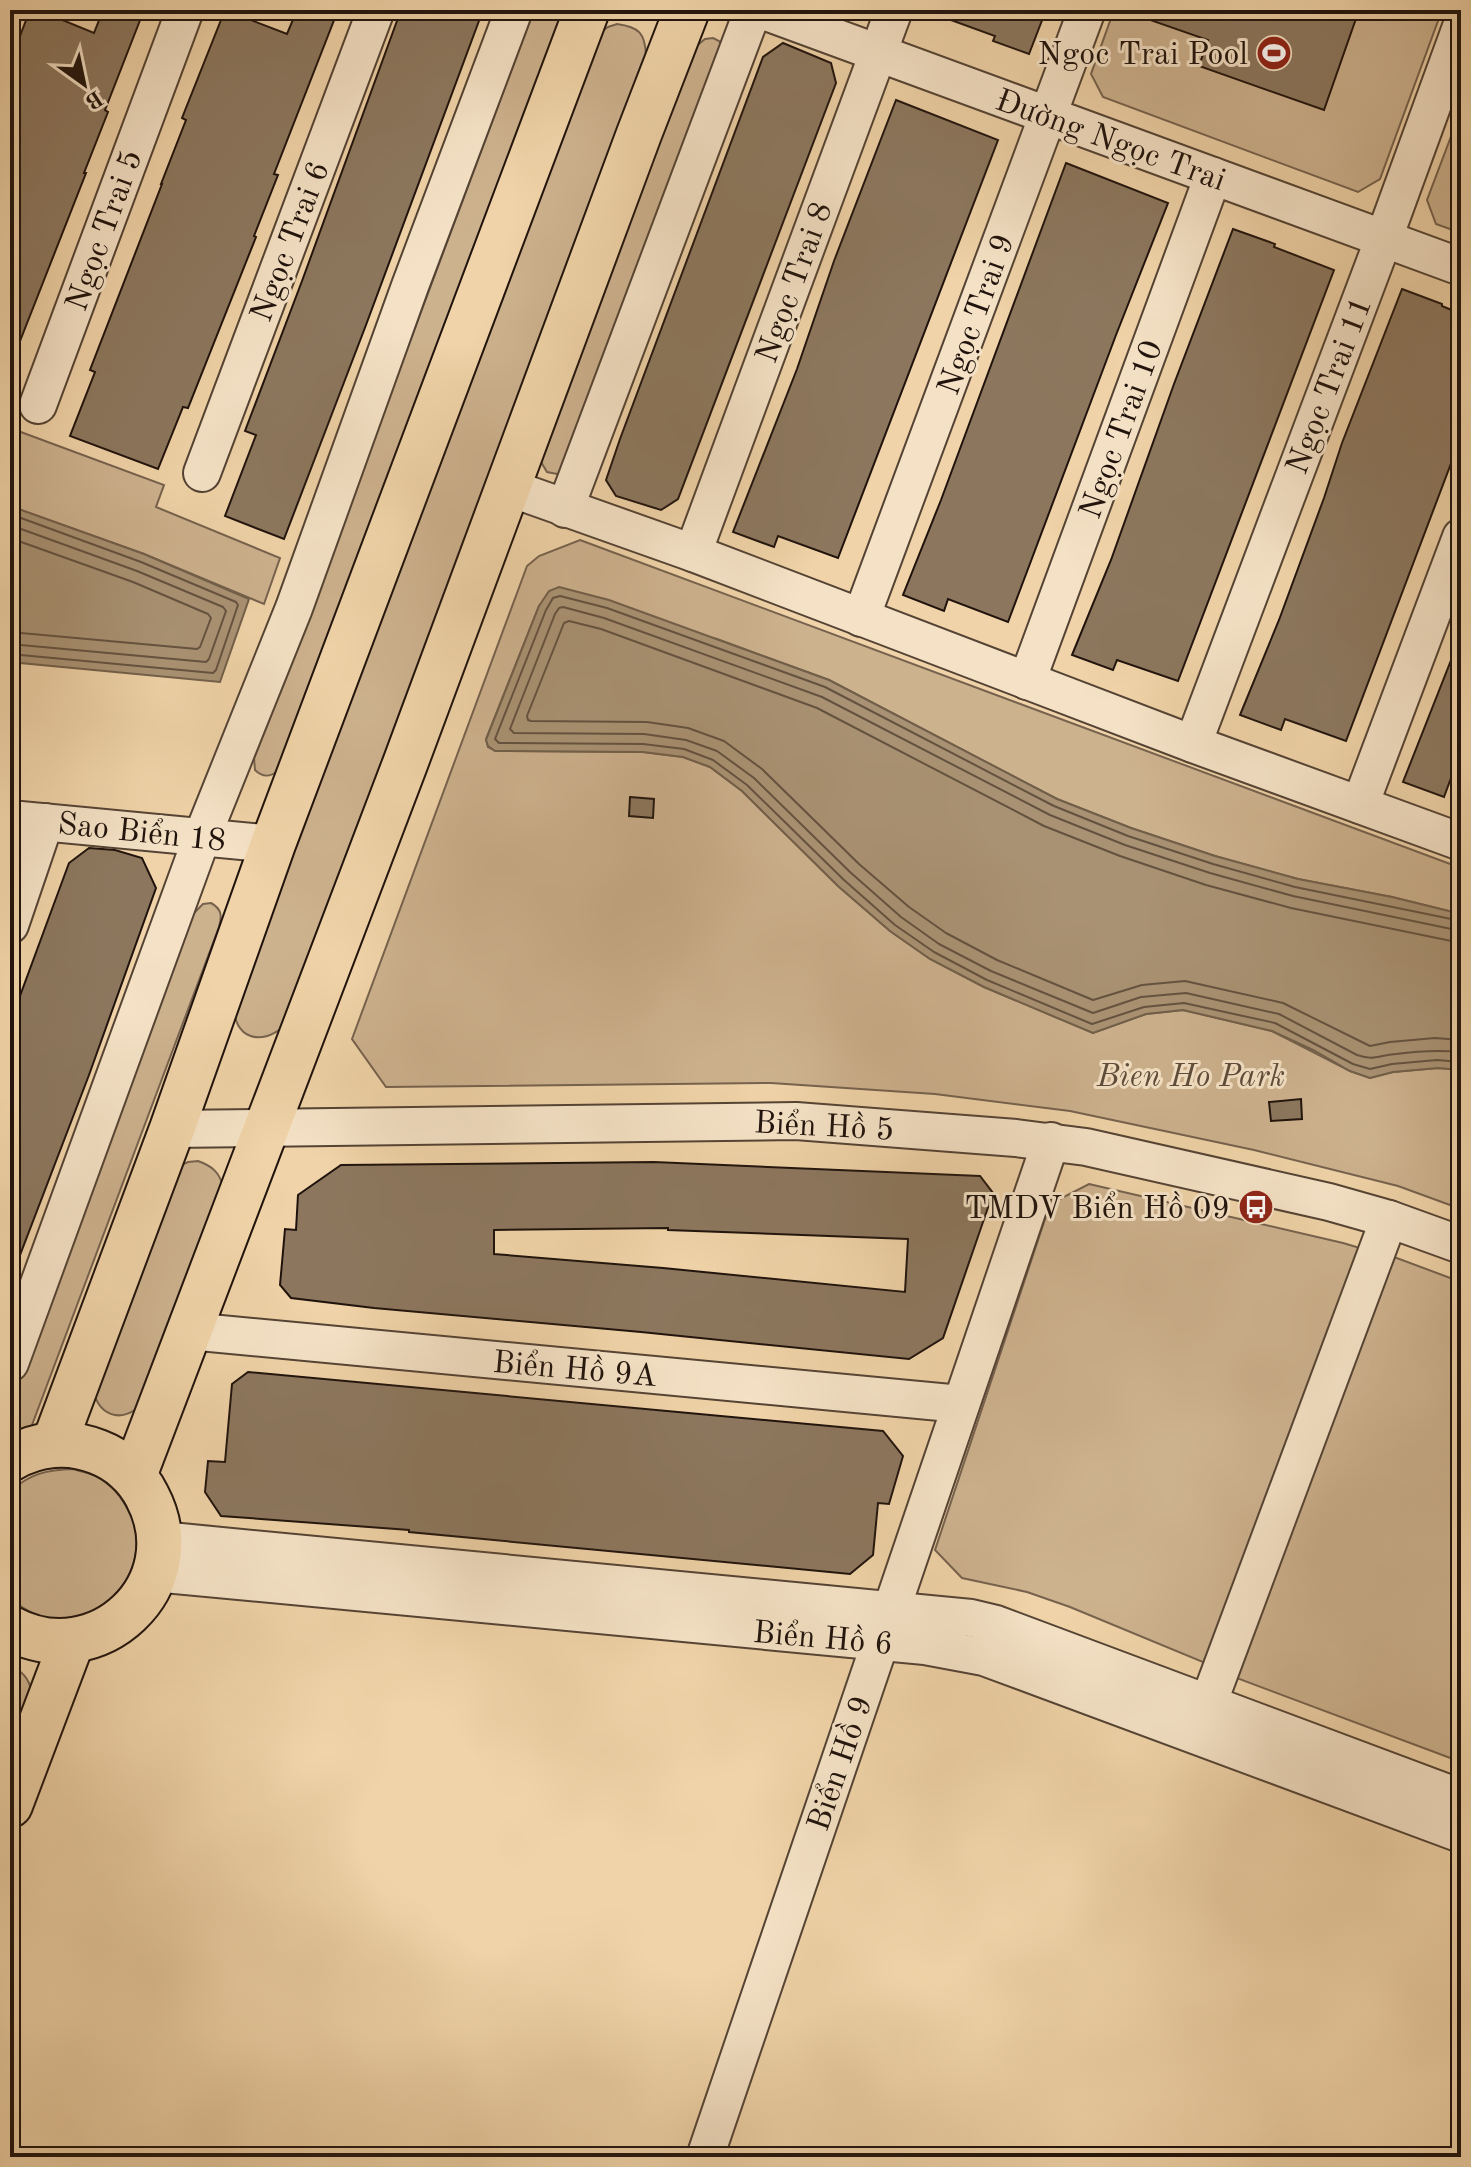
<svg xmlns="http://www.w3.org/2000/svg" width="1471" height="2167" font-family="'Old Standard TT',serif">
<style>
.green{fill:#cdb28e;stroke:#76624e;stroke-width:2}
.water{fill:#a99273;stroke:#725f4a;stroke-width:2}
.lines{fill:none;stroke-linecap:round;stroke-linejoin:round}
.shore{stroke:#645240;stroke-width:2}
.building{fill:#8c775e;stroke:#20130d;stroke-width:2;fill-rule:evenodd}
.minor-casing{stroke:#544334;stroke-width:40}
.major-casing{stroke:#20130d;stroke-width:48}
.minor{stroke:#f5e2c6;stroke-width:36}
.major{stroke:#f0d3a8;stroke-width:44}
.labels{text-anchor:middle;stroke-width:6;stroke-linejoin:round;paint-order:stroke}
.poi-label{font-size:32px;fill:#20130d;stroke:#f5e2c6;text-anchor:end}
.street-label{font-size:32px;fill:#20130d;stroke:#f5e2c6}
.park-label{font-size:32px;font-style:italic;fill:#5d4b3a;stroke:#f5e2c6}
</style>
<rect width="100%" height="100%" fill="#f0d3a8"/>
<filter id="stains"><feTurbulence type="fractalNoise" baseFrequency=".0025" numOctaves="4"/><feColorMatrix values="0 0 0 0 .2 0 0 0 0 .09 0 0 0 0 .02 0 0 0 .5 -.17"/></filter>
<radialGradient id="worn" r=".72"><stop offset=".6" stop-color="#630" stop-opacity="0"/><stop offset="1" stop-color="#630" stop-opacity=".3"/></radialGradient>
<g class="green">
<path d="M534,10H564L278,771C270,777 263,778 255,770L254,758Z"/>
<path d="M1114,10H1442L1380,179L1358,192L1103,97L1091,74Z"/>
<path d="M617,24C639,27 645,33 646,55L284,1026C261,1047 233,1038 234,1005L598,34L608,27Z"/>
<path d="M713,38L719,41L723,47L562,472L557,474L547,472L541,462L542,456L694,48L705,39Z"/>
<path d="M1461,110V233L1436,224L1427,200Z"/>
<path d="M10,428L164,485L156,507L280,558L264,604L144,554L10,506Z"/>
<path d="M580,540L1461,868V914L1392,897L1298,879L1215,856L1131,828L1057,799L829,680L717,639L539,606L486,739L488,747L496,751L643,752L683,757L710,767L742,791L838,886L890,931L930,959L984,987L1093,1033L1146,1014L1183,1010L1272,1031L1350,1071L1370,1078L1393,1072L1438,1068L1461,1070V1209L1398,1186L1254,1150L1070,1111L935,1094L771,1083L386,1087L352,1039L527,566L539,556Z"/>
<path d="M211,903C222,909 222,916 219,927L32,1425L30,1430L16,1435L11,1434L10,1405L193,914L203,904Z"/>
<path d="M198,1161C212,1166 219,1172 223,1186L139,1407C119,1423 99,1415 93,1390L177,1167L188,1162Z"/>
<path d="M1089,1184L1343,1243L1363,1249L1210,1665L1070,1607L1027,1592L962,1578L935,1550L1050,1204Z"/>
<path d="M1386,1254L1461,1282V1762L1234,1677Z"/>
<path d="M74,1469C81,1472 91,1473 98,1477C108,1483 118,1493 124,1503C172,1577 71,1659 10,1597V1491C32,1473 46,1470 74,1469Z"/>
<path d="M10,1667C23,1671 28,1678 32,1691L10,1757Z"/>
</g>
<g class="water">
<path d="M10,506L144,554L249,599L220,682L10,662Z"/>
<path d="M559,587L609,600L829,680L1057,799L1131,828L1215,856L1298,879L1392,897L1461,914V1070L1438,1068L1393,1072L1370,1078L1350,1071L1313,1050L1272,1031L1183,1010L1146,1014L1093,1033L984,987L930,959L890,931L838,886L742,791L710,767L683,757L643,752L495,751L488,746L486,740L539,606L549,591Z"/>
</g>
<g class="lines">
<g class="shore">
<path d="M10,514L141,562L236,602L238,605L216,670L213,673L10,654"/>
<path d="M10,525L137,571L223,607L226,611L209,659L206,662L10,644"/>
<path d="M10,538L133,582L208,614L211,618L200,647L197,649L10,632"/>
<path d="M1461,921L1295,887L1213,864L1128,836L1054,806L825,687L607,608L560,596L553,598L546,610L495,739L499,743L643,744L684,749L713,760L747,785L844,880L895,925L934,952L987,980L1092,1024L1144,1007L1184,1003L1275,1023L1353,1064L1370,1069L1392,1064L1437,1060L1461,1062"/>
<path d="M1461,931L1293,896L1210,873L1125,845L1050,815L822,697L604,618L563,607L559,608L555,614L510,729L514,733L644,734L686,740L717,751L754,778L850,872L901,917L939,944L991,971L1093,1013L1141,997L1186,993L1279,1014L1357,1055C1375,1061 1378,1055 1396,1054C1418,1051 1439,1050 1461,1052"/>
<path d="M1461,943L1291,908L1206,885L1120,856L1044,826L817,708L601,629L569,621L564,623L527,716L528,720L531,721L647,722L688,728L724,741L762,769L859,864L909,907L946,933L997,960L1093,1000L1142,985L1185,981L1283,1003L1370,1046L1390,1042L1435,1038L1461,1040"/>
</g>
</g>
<g class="building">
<path d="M30,10H38L94,33L103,10H144L105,110L108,112L84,173H86L11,364L10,62Z"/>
<path d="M225,10L287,34L297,10H338L274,174L278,175L254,236L256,237L188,408L183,407L158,469L70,436L95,372L90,370L162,184H161L186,120L182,118Z"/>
<path d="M401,10H483L366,325L284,539L225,516L256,435L245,431L302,281Z"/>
<path d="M929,10H1046L1029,54L993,41L995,36L929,12Z"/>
<path d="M1131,10H1359L1324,110L1199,66L1208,40L1130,13Z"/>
<path d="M783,43L831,63L836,83L678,499L661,510L616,496L606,480L620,439L763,57Z"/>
<path d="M896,100L998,140L838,558L778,536L774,547L733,532L797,369L834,261Z"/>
<path d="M1066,163L1168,203L1116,335L1008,622L948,599L944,611L903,595L941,500Z"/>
<path d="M1233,229L1275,244L1274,247L1334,270L1178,681L1117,660L1113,670L1072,655L1111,560L1174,384Z"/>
<path d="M1402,289L1442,304V306L1461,314V437L1346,741L1285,719L1281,730L1240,715L1279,620L1324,498L1342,443Z"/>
<path d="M1459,640H1461V751L1444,797L1403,782Z"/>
<path d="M630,797L654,799L653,818L629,816Z"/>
<path d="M89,848L115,850L142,858L156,888L89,1075L12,1276H10V1023L69,863Z"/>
<path d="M1301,1099L1302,1119L1271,1121L1269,1102Z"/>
<path d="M654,1162L980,1176L993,1193L943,1338L909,1359L641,1332L374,1308L291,1298L280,1285L285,1229L296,1230L298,1195L341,1165ZM668,1228V1230L908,1239L905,1292L663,1268L494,1254V1230Z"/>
<path d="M248,1372L883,1431L903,1456L889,1504L878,1503L873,1555L850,1574L409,1532V1530L221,1516L205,1492L208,1461L225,1462L232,1384Z"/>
</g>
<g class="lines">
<defs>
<g id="minor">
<path d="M761,10L1461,267"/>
<path d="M38,405L185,10"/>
<path d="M202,473L376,10"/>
<path d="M507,487L693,553L1193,744L1461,842"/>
<path d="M565,509L753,10"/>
<path d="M693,553L894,10"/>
<path d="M861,618L1087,10"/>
<path d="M1027,681L1213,176"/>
<path d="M1193,744L1384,238L1461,27"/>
<path d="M1360,805L1461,537"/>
<path d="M10,819L273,844"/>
<path d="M10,925L45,822"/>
<path d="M172,1129L796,1121L1016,1138L1086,1147L1329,1202L1389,1219L1461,1245"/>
<path d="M189,1331L961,1404"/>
<path d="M10,1363L202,837L294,608L410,286L514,10"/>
<path d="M160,1540L971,1618L996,1624L1461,1798"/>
<path d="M154,1573L925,1646L984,1657L1461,1834"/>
<path d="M1208,1704L1389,1219"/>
<path d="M705,2157L1051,1141"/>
</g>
<g id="major">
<path d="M54,1444L172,1129L273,844L587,10"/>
<path d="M10,1459C37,1443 69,1440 98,1452C119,1460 137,1476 147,1496C194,1585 97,1675 10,1628"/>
<path d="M134,1476L405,764L639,134L687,10"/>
<path d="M10,1805L72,1641"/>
</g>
</defs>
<use href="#minor" class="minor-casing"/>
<use href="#major" class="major-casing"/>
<use href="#minor" class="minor"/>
<use href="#major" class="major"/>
</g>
<defs>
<symbol id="stadium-disc" viewBox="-11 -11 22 22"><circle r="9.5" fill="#8f2418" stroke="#f5e2c6"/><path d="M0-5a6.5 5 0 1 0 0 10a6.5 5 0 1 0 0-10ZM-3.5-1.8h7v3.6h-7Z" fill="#fff"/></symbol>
<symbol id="bus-disc" viewBox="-11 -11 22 22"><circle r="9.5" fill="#8f2418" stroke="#f5e2c6"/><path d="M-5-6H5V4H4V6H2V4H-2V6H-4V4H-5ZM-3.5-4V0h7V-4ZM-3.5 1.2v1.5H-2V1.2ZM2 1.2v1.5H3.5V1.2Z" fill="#fff"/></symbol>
</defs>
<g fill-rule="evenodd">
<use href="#stadium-disc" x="1254" y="33" width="40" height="40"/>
<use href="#bus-disc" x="1236" y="1187" width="40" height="40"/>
</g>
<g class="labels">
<g class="poi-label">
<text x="1248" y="64">Ngoc Trai Pool</text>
<text x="1230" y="1218">TMDV Biển Hồ 09</text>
</g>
<g class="street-label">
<text transform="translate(1111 139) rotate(20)" y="11">Đường Ngọc Trai</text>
<text transform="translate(103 230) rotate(-70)" y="11">Ngọc Trai 5</text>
<text transform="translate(289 241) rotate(-69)" y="11">Ngọc Trai 6</text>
<text transform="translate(793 282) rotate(-70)" y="11">Ngọc Trai 8</text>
<text transform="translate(975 314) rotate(-70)" y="11">Ngọc Trai 9</text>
<text transform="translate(1328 385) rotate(-69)" y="11">Ngọc Trai 11</text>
<text transform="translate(1120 429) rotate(-70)" y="11">Ngọc Trai 10</text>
<text transform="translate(142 831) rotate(6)" y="11">Sao Biển 18</text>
<text transform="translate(824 1125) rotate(3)" y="11">Biển Hồ 5</text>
<text transform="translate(575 1368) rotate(5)" y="11">Biển Hồ 9A</text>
<text transform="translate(823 1637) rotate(5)" y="11">Biển Hồ 6</text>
<text transform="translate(839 1763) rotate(-71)" y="11">Biển Hồ 9</text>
</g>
<g class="park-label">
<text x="1191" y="1086">Bien Ho Park</text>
</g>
</g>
<rect width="1471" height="2167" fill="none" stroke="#f0d3a8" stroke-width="40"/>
<rect x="12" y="12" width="1447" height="2143" fill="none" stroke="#20130d" stroke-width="4"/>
<rect x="20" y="20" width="1431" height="2127" fill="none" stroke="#20130d" stroke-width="2"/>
<g transform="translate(84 84) rotate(147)" stroke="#f5e2c6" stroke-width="6" paint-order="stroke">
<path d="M0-6L14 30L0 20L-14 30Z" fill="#20130d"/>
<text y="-12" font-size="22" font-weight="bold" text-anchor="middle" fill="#20130d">B</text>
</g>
<rect width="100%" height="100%" filter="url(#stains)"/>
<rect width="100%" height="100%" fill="url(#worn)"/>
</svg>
